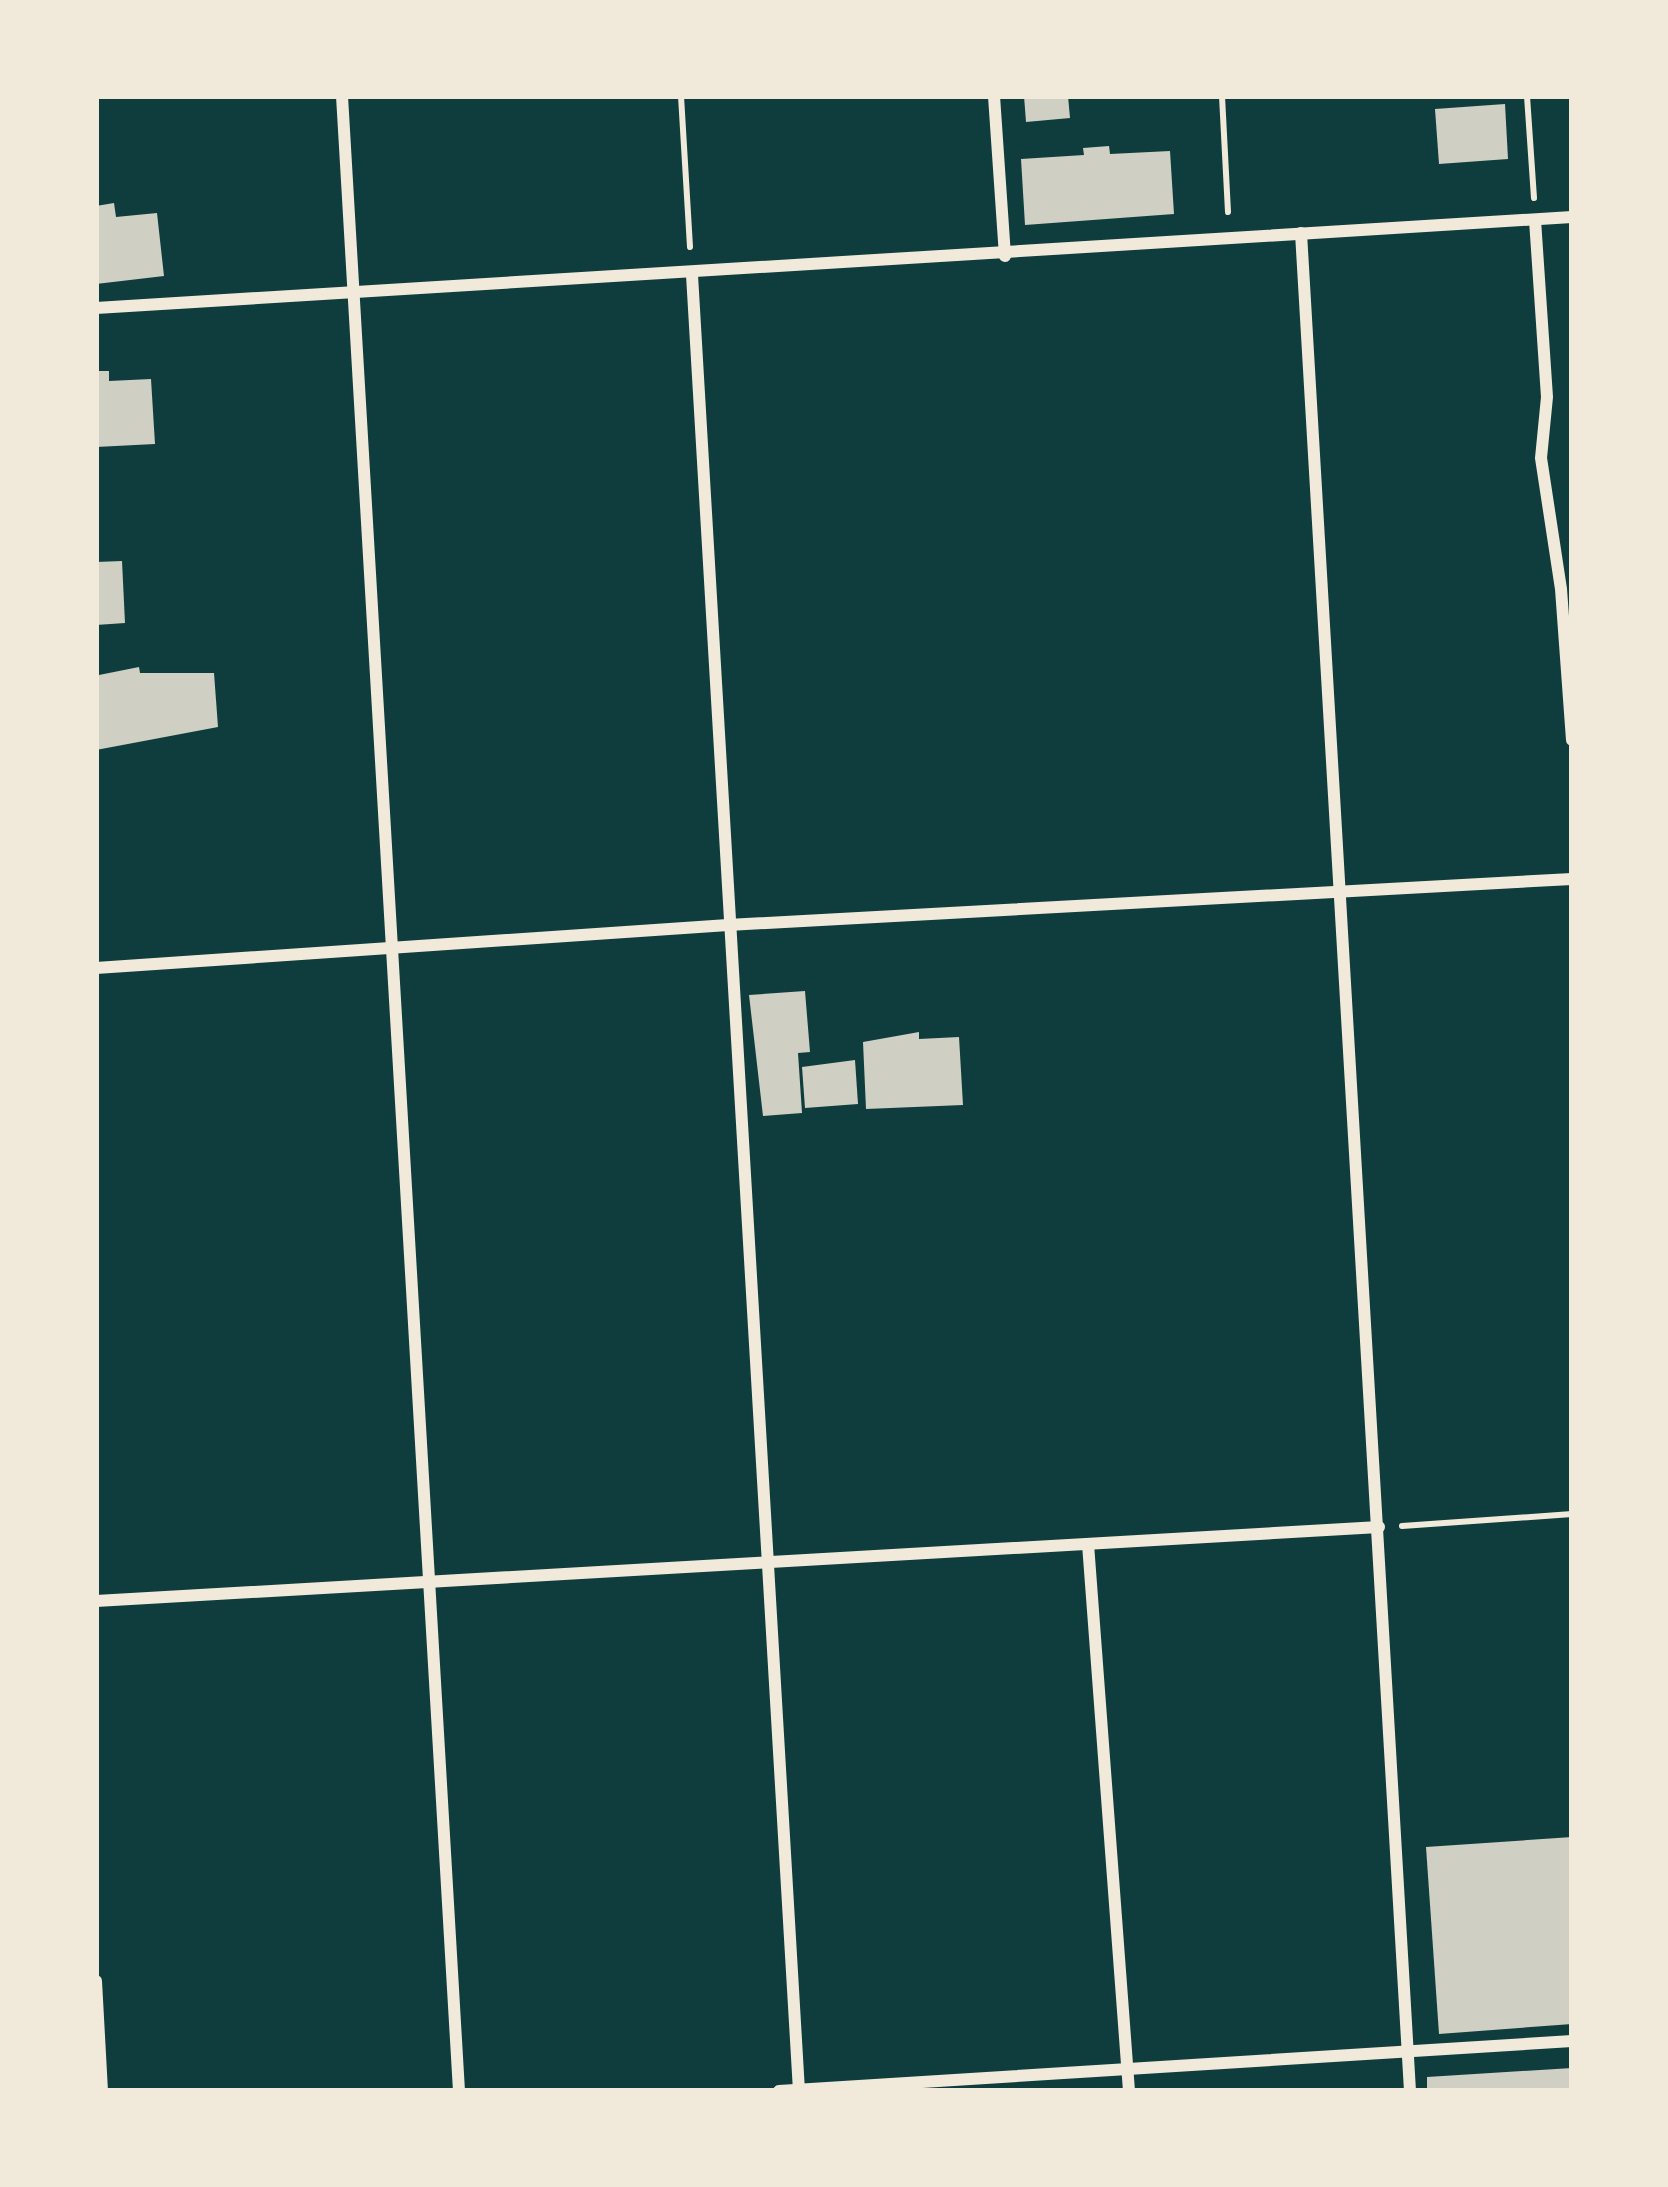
<svg xmlns="http://www.w3.org/2000/svg" width="1668" height="2187" font-family="'Noto Serif',serif">
<style>
.building{fill:#cfcfc3}
.lines{fill:none;stroke-linecap:round;stroke-linejoin:round}
.path{stroke:#f1e9da;stroke-width:6}
.minor{stroke:#f1e9da;stroke-width:12}
</style>
<rect width="100%" height="100%" fill="#0f3d3e"/>
<g class="building">
<path d="M1024,96H1068L1070,118L1026,122Z"/>
<path d="M1505,104L1508,159L1439,164L1435,109Z"/>
<path d="M1109,146L1110,154L1170,151L1174,214L1025,225L1021,159L1084,155L1083,148Z"/>
<path d="M114,203L116,217L157,213L164,276L96,284V206Z"/>
<path d="M96,371H109V381L151,379L155,444L96,447Z"/>
<path d="M122,561L125,623L96,625V562Z"/>
<path d="M139,667L140,673H214L218,727L96,750L99,675Z"/>
<path d="M805,991L810,1052L798,1053L802,1113L763,1116L749,995Z"/>
<path d="M919,1032V1039L959,1037L963,1105L866,1109L863,1042Z"/>
<path d="M855,1060L858,1104L805,1108L802,1067Z"/>
<path d="M1572,1837V2024L1439,2034L1426,1847Z"/>
<path d="M1572,2068V2091H1427V2077Z"/>
</g>
<g class="lines">
<g class="path">
<path d="M681,96L690,247"/>
<path d="M1222,96L1228,212"/>
<path d="M1527,96L1534,198"/>
<path d="M1402,1526L1572,1514"/>
</g>
<g class="minor">
<path d="M342,96L459,2091"/>
<path d="M994,96L1005,256"/>
<path d="M1535,220L1547,397L1541,458L1561,589L1572,740"/>
<path d="M1301,233L1410,2091"/>
<path d="M692,275L799,2091"/>
<path d="M96,308L1572,217"/>
<path d="M96,968L728,925L1572,879"/>
<path d="M1088,1544L1129,2091"/>
<path d="M96,1601L1379,1527"/>
<path d="M96,1981L102,2091"/>
<path d="M779,2091L1572,2041"/>
</g>
</g>
<rect width="1668" height="2187" fill="none" stroke="#f1e9da" stroke-width="198"/>
</svg>
